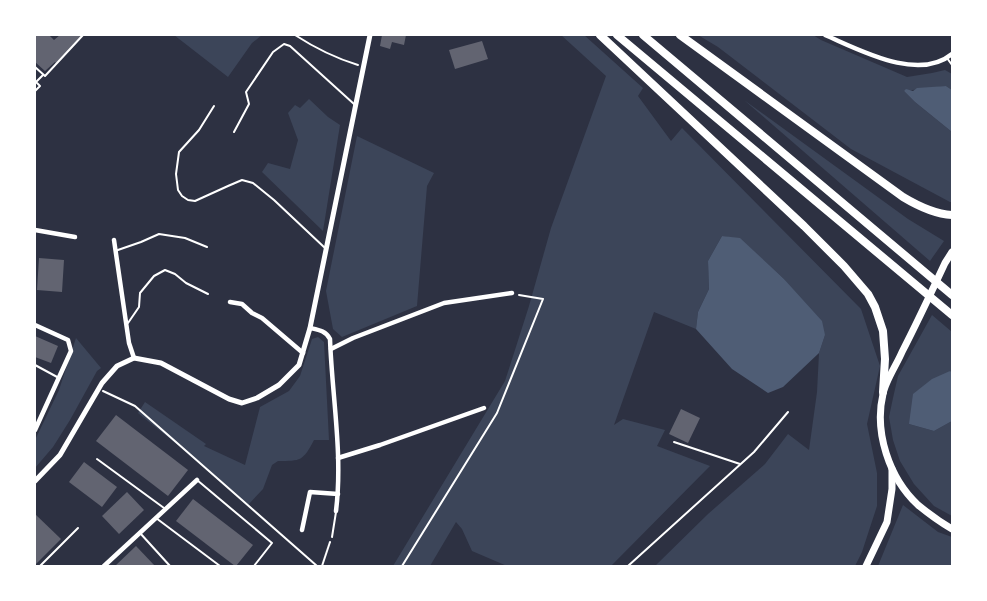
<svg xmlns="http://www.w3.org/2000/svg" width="987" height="601" font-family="'PT Sans',sans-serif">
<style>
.green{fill:#3c4559}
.water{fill:#4f5d75}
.building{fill:#626471}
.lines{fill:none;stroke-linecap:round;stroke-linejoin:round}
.path{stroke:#fff;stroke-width:2}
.service{stroke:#fff;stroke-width:2}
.minor{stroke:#fff;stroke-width:4.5}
.tertiary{stroke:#fff;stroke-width:5}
.primary{stroke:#fff;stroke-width:7}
.motorway{stroke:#fff;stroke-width:8}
</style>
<rect width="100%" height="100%" fill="#2d3142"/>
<g class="green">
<path d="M174,35H262L252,43L228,77Z"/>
<path d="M561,35H584L643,88L638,96L671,141L682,128L861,309L880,366L867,424L877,473V506L862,552L855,566H655L708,514L765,464L788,434L809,450L817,392L819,353L825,335L783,278L740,239L722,236L708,261L709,289L698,312L696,329L654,312L614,425L623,419L665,430L657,446L710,466L611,566H507L472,551L462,529L456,522L430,566H393L505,381L529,306L551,228L606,76Z"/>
<path d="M698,35H813L821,40L907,77L932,73L945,70L952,74V90L946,86L904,91L915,102L952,132V202H950L851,149L718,47Z"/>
<path d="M309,99L328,117L340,125L323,231L262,172L268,163L290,169L298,140L288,113L295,105L300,108Z"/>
<path d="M744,100L908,219L944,241L930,261Z"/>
<path d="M357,136L434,173L427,186L417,306L342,337L333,329L326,291Z"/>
<path d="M932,315L952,332V372L950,371L909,424L934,431L952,421V516L934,506L914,484L900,461L893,440L889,417L893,398L898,376Z"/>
<path d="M318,337L324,342L329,440H314C303,461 301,461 278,461L272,465L263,489L248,505L193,457L138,413L145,402L206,444L204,446L245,465L260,407L289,391L300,376L312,339Z"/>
<path d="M76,338L101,368L97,371L70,420L53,447L35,468V440L59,390Z"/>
<path d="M903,505L938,532L952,537V566H878Z"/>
</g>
<g class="water">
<path d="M946,86L952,90V132L915,102L904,91L906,89L913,91L917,88Z"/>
<path d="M722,236L740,238L783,278L822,321L825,335L819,353L783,387L768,393L732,369L696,329L698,312L709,289L708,261Z"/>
<path d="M950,371L952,372V421L934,431L909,424L913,394L932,379Z"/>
</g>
<g class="building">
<path d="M35,35H49L54,40L60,35H80L82,37L56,63L55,62L45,71L35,62Z"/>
<path d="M382,35H406L404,45L392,42L390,49L380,46Z"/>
<path d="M482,41L488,59L455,69L449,50Z"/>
<path d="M39,258L64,260L62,292L37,290Z"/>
<path d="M35,336L58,346L51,363L35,357Z"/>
<path d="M681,409L700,418L688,443L669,434Z"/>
<path d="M116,415L188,470L168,496L96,441Z"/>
<path d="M84,462L117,487L102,507L69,482Z"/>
<path d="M127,492L144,510L119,534L102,516Z"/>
<path d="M193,499L253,545L236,566H235L176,521Z"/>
<path d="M35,514L61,539L35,565Z"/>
<path d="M136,546L155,566H115Z"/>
</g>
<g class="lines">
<g class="path">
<path d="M295,35C315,48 335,58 358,65"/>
<path d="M35,67L45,76L83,35"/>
<path d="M35,91L40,86L36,82L43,75"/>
<path d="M103,391L135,406L317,566"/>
<path d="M322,566L330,542"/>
<path d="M402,566L497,413L543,299L519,295"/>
</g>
<g class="service">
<path d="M947,58L952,65"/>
<path d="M214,106L199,130L179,152L176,174L178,190L182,196L188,200L195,201L228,186L242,180L253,183L274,200L325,248"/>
<path d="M234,132L249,104L246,92L273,52L284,44L290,46L354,104"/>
<path d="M115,251L141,242L159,234L185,238L207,247"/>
<path d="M128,323L139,307L140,293L154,276L165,270L175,274L186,283L208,294"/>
<path d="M35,365L59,378"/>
<path d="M674,442L740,464"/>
<path d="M97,459L164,508"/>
<path d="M197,480L272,543L254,566"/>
<path d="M156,518L220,566"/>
<path d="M140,533L170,566"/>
<path d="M332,537L336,512"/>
<path d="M40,566L78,528"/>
<path d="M628,566L754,452L788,412"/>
</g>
<g class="minor">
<path d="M825,35C860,50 918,82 952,54"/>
<path d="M35,230L75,237"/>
<path d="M114,240L129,343L134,358"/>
<path d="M230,302L242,304L252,313L262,318L303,353"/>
<path d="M35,325L68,340L71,351L35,430"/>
<path d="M310,328C319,330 326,331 330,339C332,396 343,454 336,511"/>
<path d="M331,349L353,338L444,303L512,293"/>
<path d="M338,458L380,445L484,408"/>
<path d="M302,530L310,492L338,494"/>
<path d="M104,566L197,480"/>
</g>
<path class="tertiary" d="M35,481L60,455L102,383L117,366L134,358L161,363L229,399L242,403L257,398L279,385L299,365L310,328L370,35"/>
<g class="primary">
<path d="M952,252L945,263C931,293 917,323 902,352C897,364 885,382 883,394C874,432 889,478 918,505C929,514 940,522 952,529"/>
<path d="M866,566L887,522L892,489V469"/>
</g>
<g class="motorway">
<path d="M600,35L804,226L844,266L868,294L875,307L883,331L885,359L883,392"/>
<path d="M617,35L952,315"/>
<path d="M643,35L952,295"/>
<path d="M680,35L903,197C918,206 934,214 952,215"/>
</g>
</g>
<rect width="987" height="601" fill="none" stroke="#ffffff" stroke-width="72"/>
</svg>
